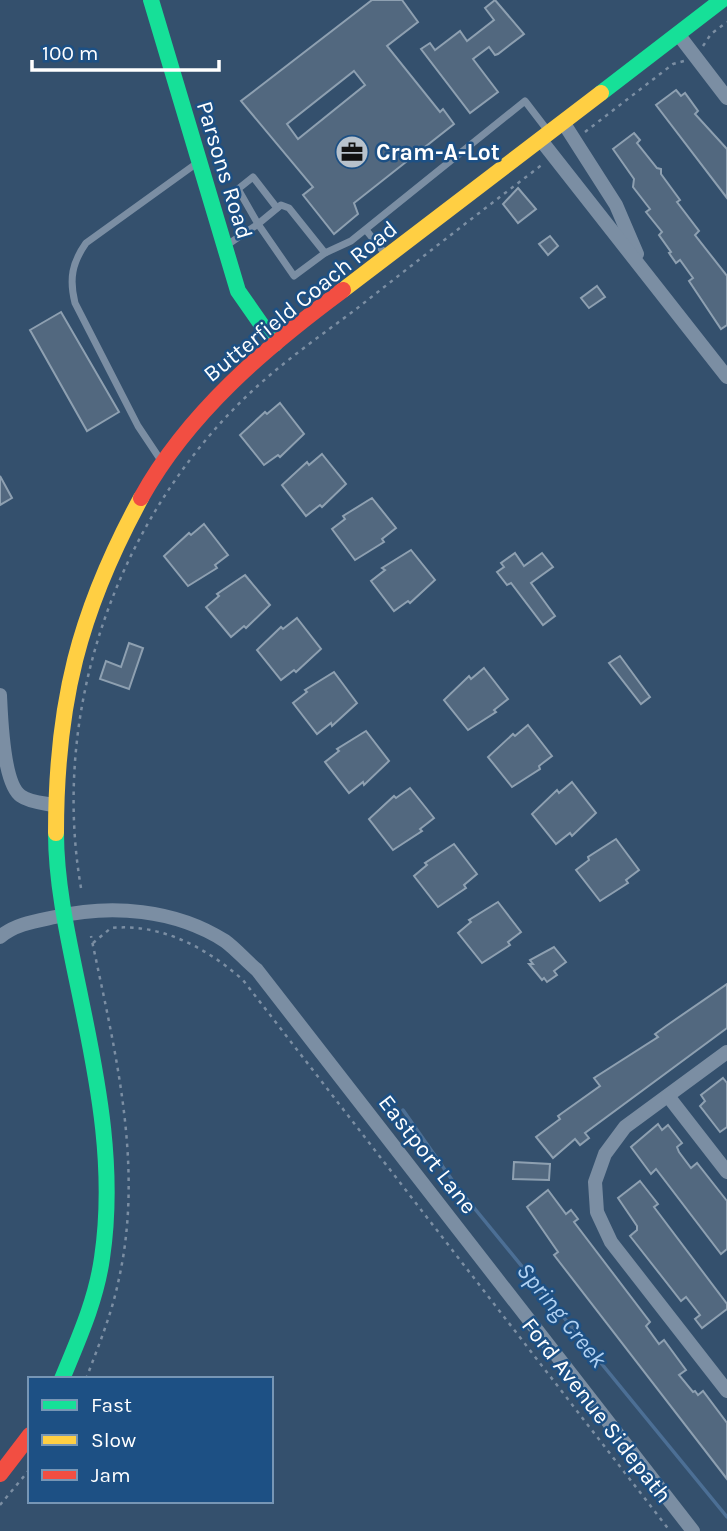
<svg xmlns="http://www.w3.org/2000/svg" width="727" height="1531" font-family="Karla,sans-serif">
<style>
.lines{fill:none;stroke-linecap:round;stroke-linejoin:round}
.stream{stroke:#4c6f95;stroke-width:3.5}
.building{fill:#52687f;stroke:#8ea0b1;stroke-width:2;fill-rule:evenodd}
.path{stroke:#7b8ea3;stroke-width:2.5;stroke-dasharray:3.5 5;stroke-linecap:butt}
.lane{stroke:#7b8ea3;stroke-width:7}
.street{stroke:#7b8ea3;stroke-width:14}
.fast{stroke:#16e098;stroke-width:16}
.slow{stroke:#ffcf43;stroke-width:16}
.jam{stroke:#f24e42;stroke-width:16}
.labels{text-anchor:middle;stroke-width:5;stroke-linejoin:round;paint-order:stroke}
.poi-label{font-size:23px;font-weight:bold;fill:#fff;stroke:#1d5084;text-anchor:start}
.street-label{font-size:23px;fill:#fff;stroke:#1d5084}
.water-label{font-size:24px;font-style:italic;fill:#b0d1f2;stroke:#1d5084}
</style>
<rect width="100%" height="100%" fill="#34506d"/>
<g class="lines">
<path class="stream" d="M403,1110L457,1187L727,1517"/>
</g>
<g class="building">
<path d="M372,0H402L418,22L387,46L440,112L443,109L454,124L354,203L358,214L334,234L303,195L313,187L241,101ZM354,71L365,85L298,139L287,124Z"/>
<path d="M495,0L524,34L498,54L495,55L489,47L473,59L498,92L470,113L421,49L430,43L435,50L460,31L467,41L494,20L485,8Z"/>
<path d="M676,90L681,96L685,93L698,111L695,114L727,149V198L656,105Z"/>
<path d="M634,133L640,140L637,143L657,168L661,169V174L680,200L677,202L699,231L695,235L727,276V325L721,329L689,281L693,278L680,260L676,263L669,253L671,252L659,235L662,232L646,212L650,209L633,187L634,179L613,149Z"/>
<path d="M518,188L536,209L518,223L503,204Z"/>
<path d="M550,236L558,246L548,255L539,244Z"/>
<path d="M597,286L605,297L589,308L581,298Z"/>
<path d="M61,312L119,412L87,431L30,330Z"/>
<path d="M280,403L304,434L280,457L278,455L264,465L240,435L265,412L267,414Z"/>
<path d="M322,454L346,484L322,507L320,505L306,516L282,485L307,462L309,465Z"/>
<path d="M0,476L12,498L0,505Z"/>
<path d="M372,498L396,528L382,539L384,542L355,560L332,529L345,519L343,516Z"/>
<path d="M204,524L228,555L215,565L217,568L188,586L164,556L189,533L191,535Z"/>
<path d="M411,550L435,580L410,603L408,601L394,611L371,581L385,570L382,568Z"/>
<path d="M515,553L524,566L542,553L553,567L531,583L555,616L543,625L511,583L507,585L497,572L504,567L501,563Z"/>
<path d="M245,575L270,605L246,628L244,626L231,637L206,607L219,596L217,594Z"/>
<path d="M297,618L321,649L296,672L294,670L281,680L257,650L281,627L283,629Z"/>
<path d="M129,643L143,648L129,689L100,679L106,661L121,667Z"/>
<path d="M620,656L650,697L641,704L609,663Z"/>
<path d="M484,668L508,699L494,710L496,712L468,730L444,700L469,676L471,679Z"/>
<path d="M334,672L357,703L332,726L331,723L317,734L293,703L307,692L305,690Z"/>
<path d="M528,725L552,756L539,766L540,769L512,787L488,757L513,734L515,736Z"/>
<path d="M366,731L389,761L364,785L363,782L349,793L325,762L339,751L337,749Z"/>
<path d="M572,782L596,813L572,836L570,833L556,844L532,814L557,790L559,793Z"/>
<path d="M410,788L434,818L420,829L422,831L393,850L369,819L394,796L396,798Z"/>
<path d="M616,839L639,870L626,880L628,883L600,901L576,870L589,860L588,857Z"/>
<path d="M454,844L477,874L464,885L466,888L438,907L414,876L427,865L425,863Z"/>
<path d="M498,902L521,932L508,942L510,945L482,963L458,933L471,922L469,920Z"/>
<path d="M554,947L566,962L554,971L557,975L547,982L544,978L542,980L529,964H533L530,960Z"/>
<path d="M727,984V1028L585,1133L589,1138L580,1145L575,1139L553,1158L536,1137L560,1119L558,1116L600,1086L594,1078L658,1037L655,1034L666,1026Z"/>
<path d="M723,1078L727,1083V1127L720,1132L700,1106L705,1101L701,1095Z"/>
<path d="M658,1124L662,1130L668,1125L682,1143L677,1147L679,1152L691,1168L697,1163L727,1201V1249L721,1254L656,1169L651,1174L631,1147Z"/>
<path d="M514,1162L550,1164L549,1180L513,1179Z"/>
<path d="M640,1181L658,1204L654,1207L727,1304V1309L702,1328L695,1319L700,1315L686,1297L681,1301L630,1236L637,1230V1226L618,1198Z"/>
<path d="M548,1190L566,1214L571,1210L578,1219L574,1222L650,1322L646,1326L659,1344L664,1340L686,1370L679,1375L693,1392L695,1391L698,1395L703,1391L727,1423V1479L554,1255L558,1252L527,1207Z"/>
</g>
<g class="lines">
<g class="path">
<path d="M703,46L711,34L727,22"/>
<path d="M585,132L673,64L684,61"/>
<path d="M81,888C50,708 118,517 251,392C283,362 320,336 355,310C417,261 480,212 543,164"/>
<path d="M93,943L111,928C161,923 207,948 243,980L670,1531"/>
<path d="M86,1379C98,1347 111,1316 118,1283C145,1167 115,1051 91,936"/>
<path d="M0,1505L30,1469"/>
</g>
<g class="lane">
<path d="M281,205L289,208L325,253L294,276L258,224Z"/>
<path d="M366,230L387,256"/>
<path d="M227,245L258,224L238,189L253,177L277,208"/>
<path d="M325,253L351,241L525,101L548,131"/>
<path d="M162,462L138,426L75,303C69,279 72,263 86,243L197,163"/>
</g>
<g class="street">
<path d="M678,34L727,98"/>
<path d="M563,122L616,205L637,254"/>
<path d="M540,139L727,377"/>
<path d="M0,695C1,716 3,784 21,796C29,802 43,803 53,805"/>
<path d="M0,937C15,924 36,921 55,917C111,904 175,909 225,941C236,949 246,961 257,970L693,1531"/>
<path d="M727,1052L625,1127L605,1154L595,1182L597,1212L611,1242L727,1391"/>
<path d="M668,1096L727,1172"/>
</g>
<g class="fast">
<path d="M151,0L238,291L275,344"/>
<path d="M601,93L722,0"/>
<path d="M56,833C56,888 70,946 81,1000C99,1086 115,1171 102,1258C96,1301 78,1340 62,1379"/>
</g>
<g class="slow">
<path d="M343,290L601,93"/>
<path d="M56,833C56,703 79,612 141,498"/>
</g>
<g class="jam">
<path d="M141,498C188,413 266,347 343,290"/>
<path d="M0,1474L30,1435"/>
</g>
</g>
<defs>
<symbol id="office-disc" viewBox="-11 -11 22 22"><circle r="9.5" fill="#b8c2cc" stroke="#1d5084"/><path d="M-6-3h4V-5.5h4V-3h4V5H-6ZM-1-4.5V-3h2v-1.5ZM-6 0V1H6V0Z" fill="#111"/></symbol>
</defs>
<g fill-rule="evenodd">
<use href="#office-disc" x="333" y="133" width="38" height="38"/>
</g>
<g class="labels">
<g class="poi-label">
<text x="376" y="160">Cram-A-Lot</text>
</g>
<g class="street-label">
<text transform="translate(225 170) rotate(73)" y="8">Parsons Road</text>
<text transform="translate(300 301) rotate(-39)" y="8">Butterfield Coach Road</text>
<text transform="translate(428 1154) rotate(52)" y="8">Eastport Lane</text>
<text transform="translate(597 1410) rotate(52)" y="8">Ford Avenue Sidepath</text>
</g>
<g class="water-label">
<text transform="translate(562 1315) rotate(51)" y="8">Spring Creek</text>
</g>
</g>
<rect x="28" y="1377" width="245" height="126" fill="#1d5084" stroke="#7796b5" stroke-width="2"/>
<rect x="42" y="1400" width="35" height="10" fill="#16e098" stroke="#7796b5" stroke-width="2"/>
<text x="91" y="1412" font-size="21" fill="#ffffff">Fast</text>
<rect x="42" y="1435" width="35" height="10" fill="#ffcf43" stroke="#7796b5" stroke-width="2"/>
<text x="91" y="1447" font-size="21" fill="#ffffff">Slow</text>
<rect x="42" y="1470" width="35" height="10" fill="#f24e42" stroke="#7796b5" stroke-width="2"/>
<text x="91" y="1482" font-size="21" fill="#ffffff">Jam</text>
<path d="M32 60v10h187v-10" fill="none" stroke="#ffffff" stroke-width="3.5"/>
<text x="42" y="60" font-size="21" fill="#ffffff" stroke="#1d5084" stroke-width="5" paint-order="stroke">100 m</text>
</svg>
